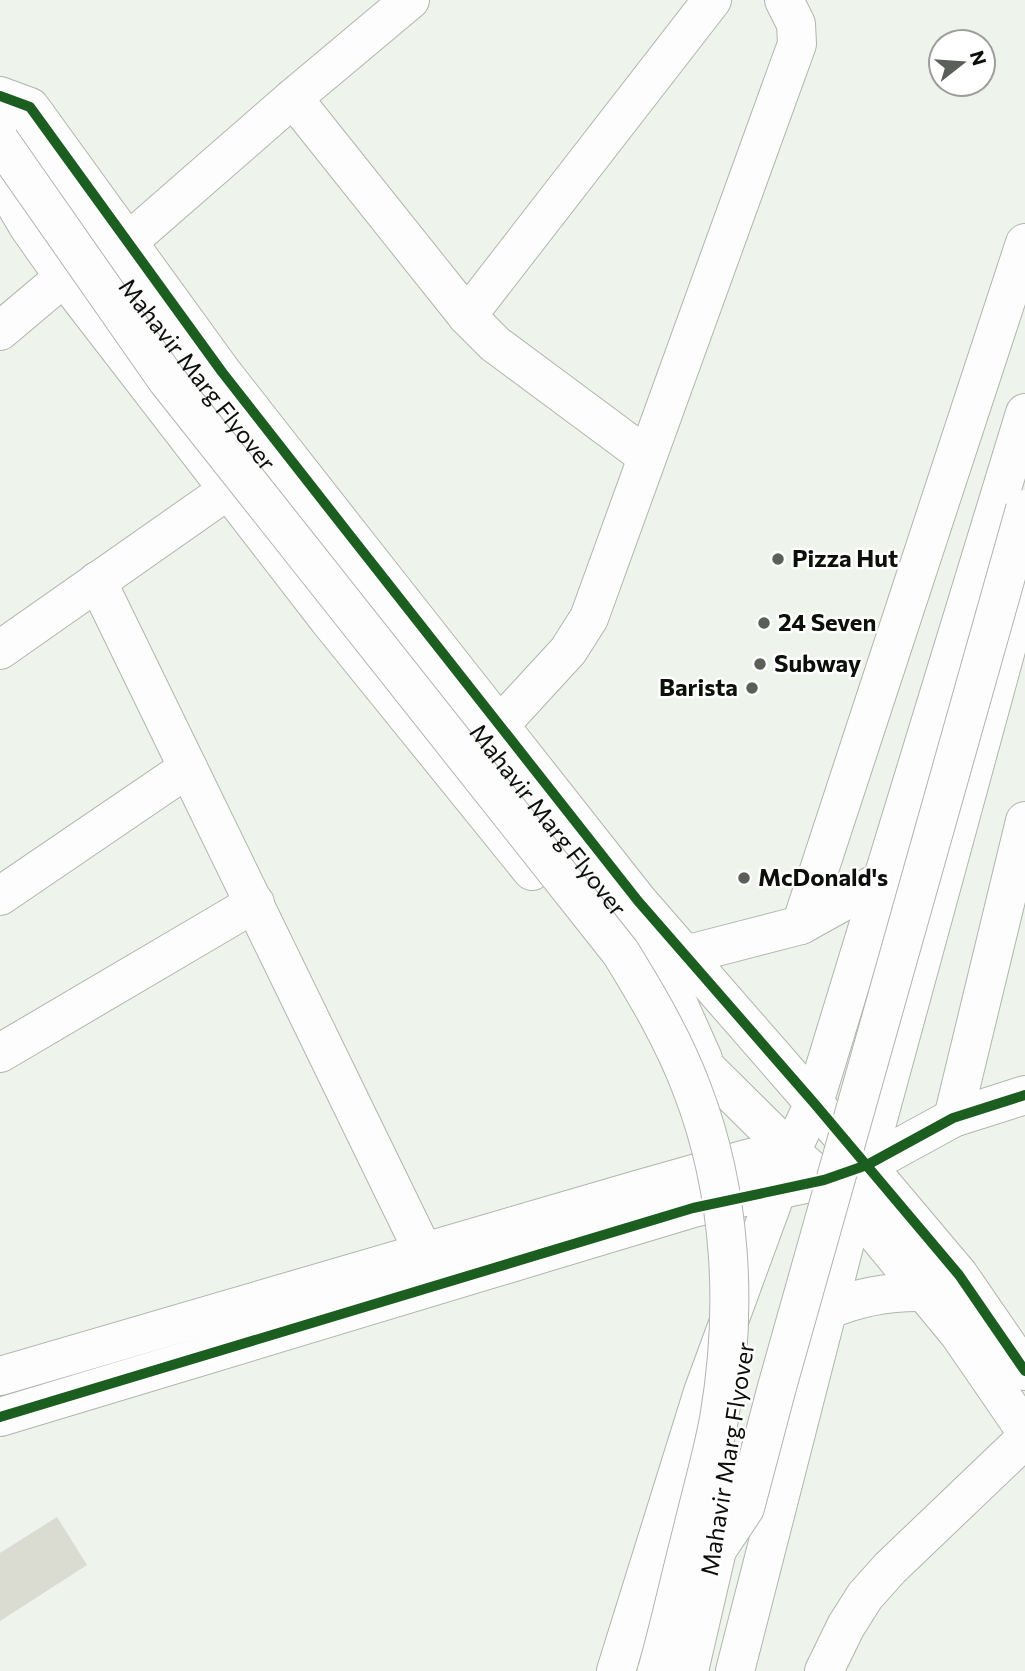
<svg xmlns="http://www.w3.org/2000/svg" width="1025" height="1671" font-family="Commissioner,sans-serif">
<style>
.building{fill:#dadbd1}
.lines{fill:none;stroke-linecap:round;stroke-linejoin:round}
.minor-casing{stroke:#b0b5ae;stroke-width:40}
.major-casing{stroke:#b0b5ae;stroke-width:40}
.highway-casing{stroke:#b0b5ae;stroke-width:40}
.minor{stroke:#fcfdfc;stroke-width:38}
.major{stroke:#fcfdfc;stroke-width:38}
.highway{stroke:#fcfdfc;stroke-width:38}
.major-bridge-casing{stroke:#b0b5ae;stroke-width:40;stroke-linecap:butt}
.highway-bridge-casing{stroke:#b0b5ae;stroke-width:40;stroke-linecap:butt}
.major-bridge{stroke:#fcfdfc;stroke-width:38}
.highway-bridge{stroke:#fcfdfc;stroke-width:38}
.cycleway-casing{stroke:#fff;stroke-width:15}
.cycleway{stroke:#1b5e20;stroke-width:10}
.poi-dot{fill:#5b5f59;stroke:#fff;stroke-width:2.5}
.labels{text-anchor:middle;stroke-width:5;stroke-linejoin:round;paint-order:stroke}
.street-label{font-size:24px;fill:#0c0f0a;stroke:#fff}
.poi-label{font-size:24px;font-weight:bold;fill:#0c0f0a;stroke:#fff;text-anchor:start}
</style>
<rect width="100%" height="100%" fill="#eef4ec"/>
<path class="building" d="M57,1517L87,1565L0,1621V1553Z"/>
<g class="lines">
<defs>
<g id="minor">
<path d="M0,96L30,107L222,372L345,529L638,901L814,1103L959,1275L1025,1371"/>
<path d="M293,98L467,316L495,344L646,456"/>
<path d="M0,178L28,226L64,277L328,619L532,871"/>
<path d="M129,241L293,98L410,0"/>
<path d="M467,316L712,0"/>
<path d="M0,331L64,277"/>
<path d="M97,581L424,1253"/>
<path d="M0,650L228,490"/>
<path d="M500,725L568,651L589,618L797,44L796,24L784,0"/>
<path d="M0,896L188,768"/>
<path d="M801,925L1025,243"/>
<path d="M676,1038L791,1152L854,1207L959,1334L1025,1430"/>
<path d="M0,1053L255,903"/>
<path d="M953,1118L1025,821"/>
<path d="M0,1376L637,1190L750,1158L791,1152"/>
<path d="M0,1417L693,1208L824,1180L867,1165L953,1118L1025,1095"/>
<path d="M824,1671L846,1626L865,1596L890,1568L1025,1439"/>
</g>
<g id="major">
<path d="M685,955L801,925L882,880"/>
<path d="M828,1310C860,1296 891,1291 926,1292"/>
<path d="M616,1671L703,1392L791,1152L814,1103L1025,413"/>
<path d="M735,1671L854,1207L1025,580"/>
</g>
<g id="highway">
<path id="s1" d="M0,97L104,257L637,934L678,1003L703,1059"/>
</g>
</defs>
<use href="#minor" class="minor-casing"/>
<use href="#major" class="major-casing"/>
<use href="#highway" class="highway-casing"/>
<use href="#minor" class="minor"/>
<use href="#major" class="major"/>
<use href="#highway" class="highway"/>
<defs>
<path id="major-bridge" d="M717,1550L745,1508L777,1387L1025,509"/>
<g id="highway-bridge">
<path d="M0,141L167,380L621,953C648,997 674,1041 692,1089C732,1193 738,1309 719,1419C712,1457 701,1494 692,1532C680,1578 670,1625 657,1671"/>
<path d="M689,1671L717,1550L727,1480"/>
</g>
</defs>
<use href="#major-bridge" class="major-bridge-casing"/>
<use href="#highway-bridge" class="highway-bridge-casing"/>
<use href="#major-bridge" class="major-bridge"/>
<use href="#highway-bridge" class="highway-bridge"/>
<defs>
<g id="cycleway">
<path d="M0,96L30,107L222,372L345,529L638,901L814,1103L959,1275L1025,1371"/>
<path d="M0,1417L693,1208L824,1180L867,1165L953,1118L1025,1095"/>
</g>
</defs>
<use href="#cycleway" class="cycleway-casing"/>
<use href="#cycleway" class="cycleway"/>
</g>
<g class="poi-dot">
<circle cx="778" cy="559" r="7"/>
<circle cx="764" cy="623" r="7"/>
<circle cx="760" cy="664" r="7"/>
<circle cx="752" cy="688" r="7"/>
<circle cx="744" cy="878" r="7"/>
</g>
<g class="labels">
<g class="street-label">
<text dy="8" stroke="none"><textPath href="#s1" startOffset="341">Mahavir Marg Flyover</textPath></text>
<text dy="8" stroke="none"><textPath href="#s1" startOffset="908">Mahavir Marg Flyover</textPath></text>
<text transform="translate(728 1459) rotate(-81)" y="8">Mahavir Marg Flyover</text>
</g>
<g class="poi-label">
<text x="792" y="567">Pizza Hut</text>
<text x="778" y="631">24 Seven</text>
<text x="774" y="672">Subway</text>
<text x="738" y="696" text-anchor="end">Barista</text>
<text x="758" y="886">McDonald's</text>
</g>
</g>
<g transform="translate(962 63) rotate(73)"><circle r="33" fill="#ffffff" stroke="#9e9f9d" stroke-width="2"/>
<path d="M0-5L12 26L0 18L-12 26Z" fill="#5b5f59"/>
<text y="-10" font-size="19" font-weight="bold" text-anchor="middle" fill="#0c0f0a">N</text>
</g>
</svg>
